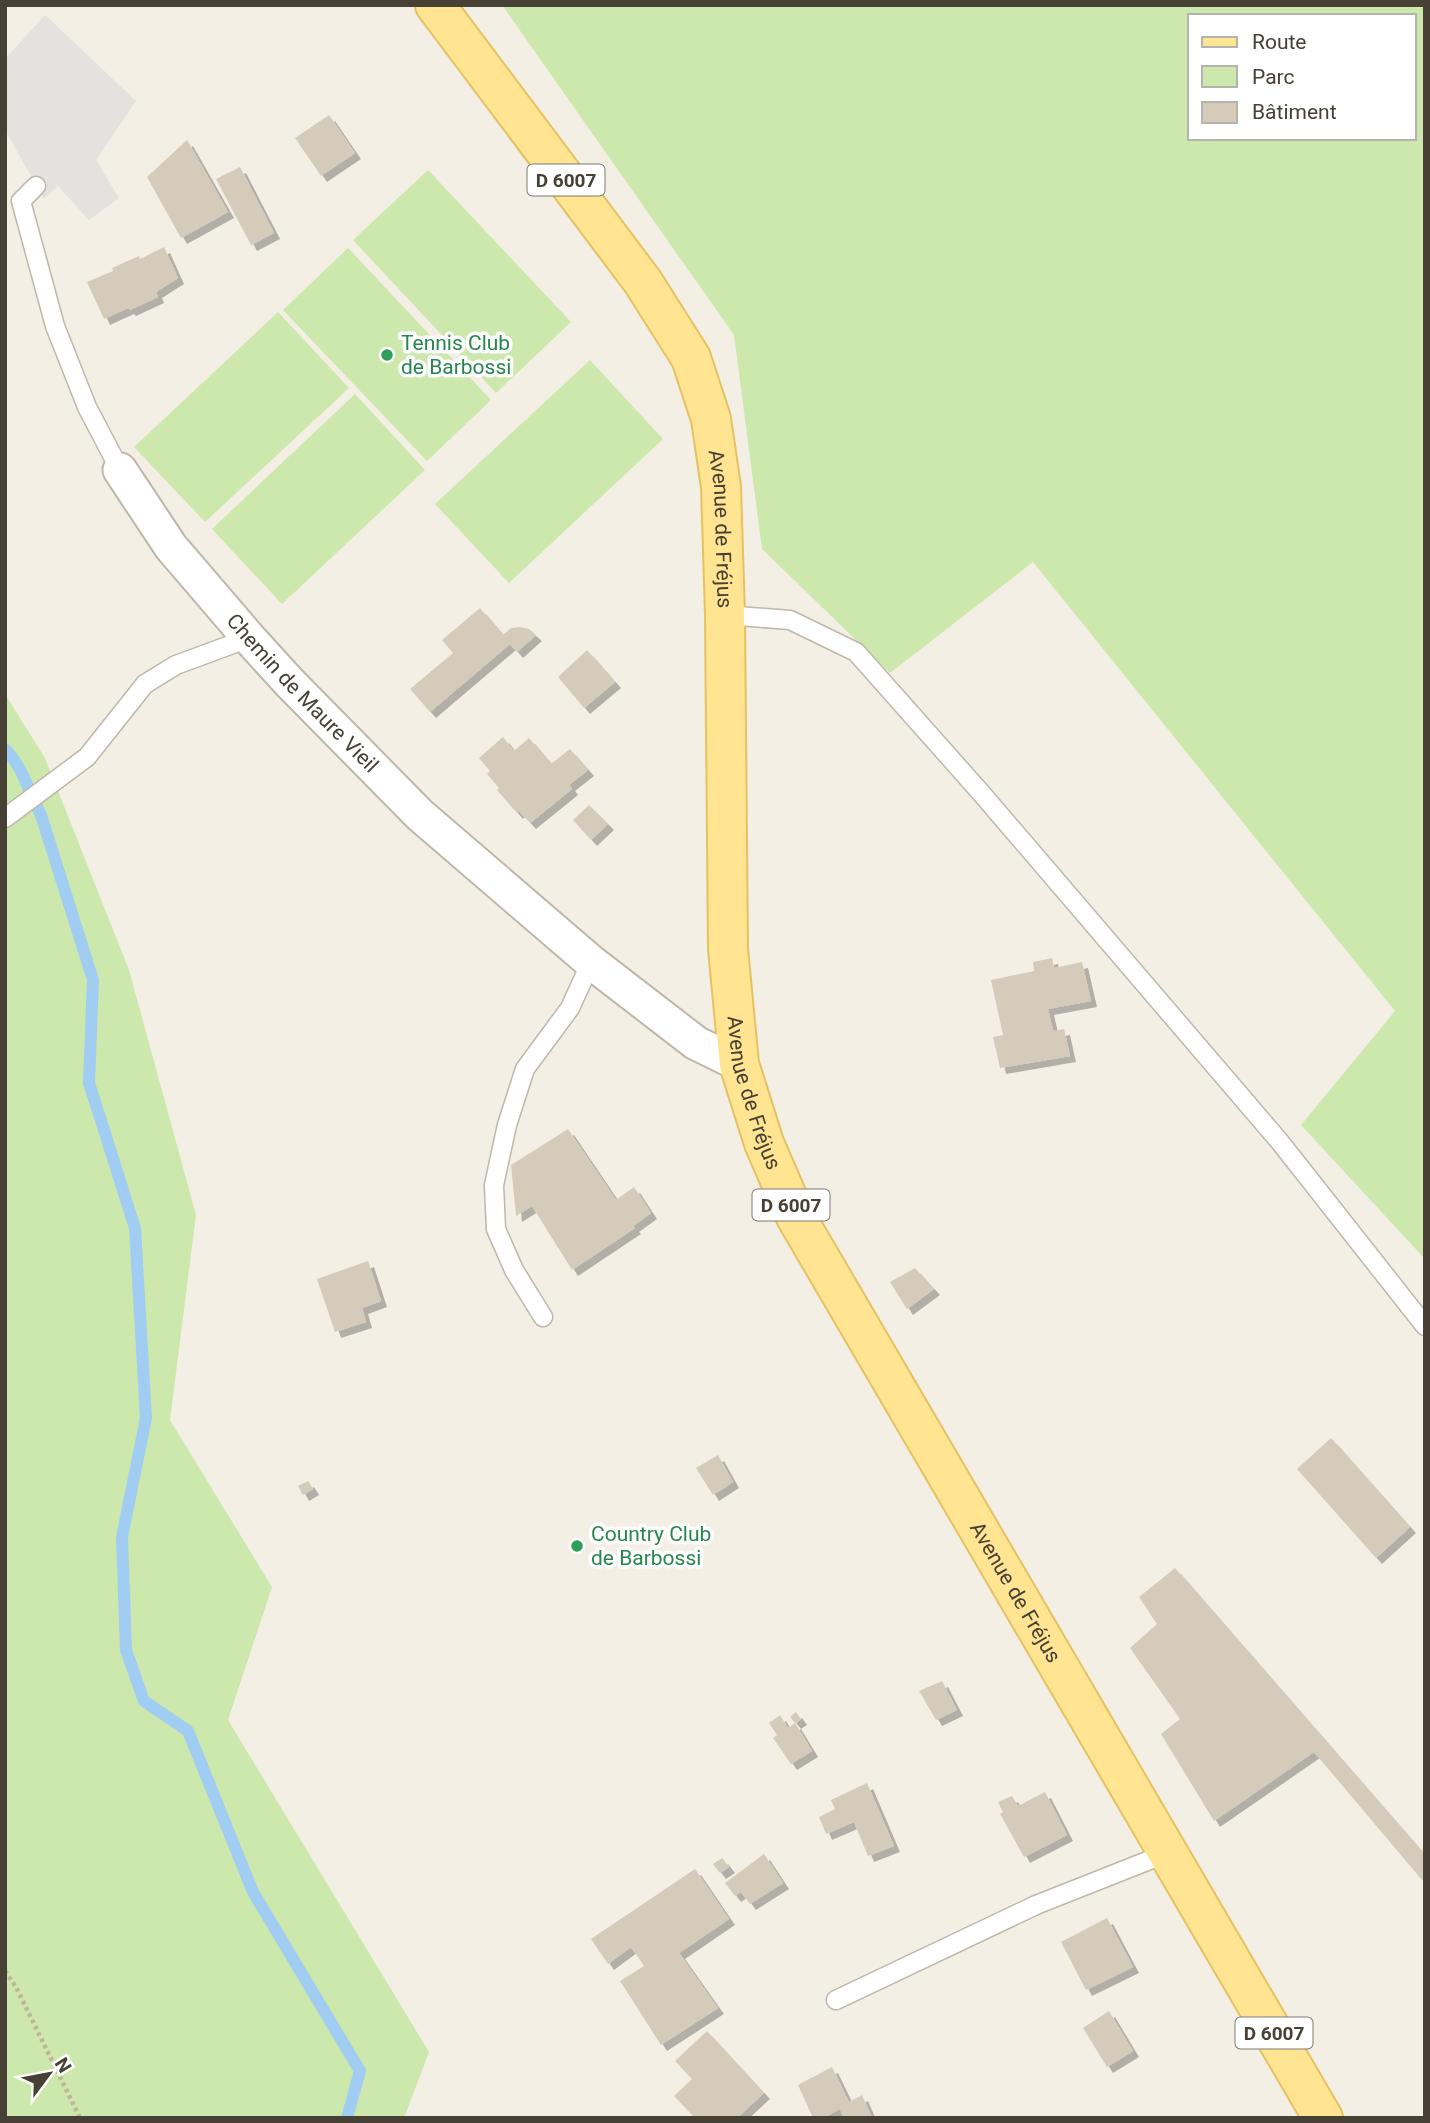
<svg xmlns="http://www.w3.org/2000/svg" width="1430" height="2123" font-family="Roboto,sans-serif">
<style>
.green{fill:#cce8ad;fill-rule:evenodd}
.parking{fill:#e4e1de}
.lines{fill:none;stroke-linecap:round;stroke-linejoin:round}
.stream{stroke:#a0cdf1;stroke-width:12}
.building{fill:#d5cbbb;filter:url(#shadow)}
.lane-casing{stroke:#bfb7a8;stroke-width:21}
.street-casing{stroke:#bfb7a8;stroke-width:37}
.primary-casing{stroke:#e5c261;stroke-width:42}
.path{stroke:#c1b499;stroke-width:4.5;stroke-dasharray:3.5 3.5;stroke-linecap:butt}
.lane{stroke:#fff;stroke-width:18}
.street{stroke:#fff;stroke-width:33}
.primary{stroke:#ffe492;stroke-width:38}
.leisure-dot{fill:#2e9e5b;stroke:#fff;stroke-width:2.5}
.labels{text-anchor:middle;stroke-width:7;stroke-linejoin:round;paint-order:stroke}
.shield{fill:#fff;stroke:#7e7972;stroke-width:2}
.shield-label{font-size:19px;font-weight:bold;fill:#464035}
.leisure-label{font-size:21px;fill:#27864d;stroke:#fff;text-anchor:start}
.street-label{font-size:21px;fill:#464035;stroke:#fff}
</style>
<defs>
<filter id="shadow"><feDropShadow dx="6" dy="6" stdDeviation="0" flood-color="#0004"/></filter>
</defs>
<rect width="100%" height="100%" fill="#f3efe5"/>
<g class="green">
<path d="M502,5H1425V1259L1301,1125L1395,1011L1033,562L890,673L762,549L734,335ZM1190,16H1414V138H1190Z"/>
<path d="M428,170L571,322L496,393L353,240Z"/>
<path d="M348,248L491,400L427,461L283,310Z"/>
<path d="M278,312L349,388L205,522L134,447Z"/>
<path d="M590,360L663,439L509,583L435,504Z"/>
<path d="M355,394L425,470L282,604L212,529Z"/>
<path d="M5,694L45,758L129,970L196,1215L170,1420L272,1587L228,1720L429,2052L404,2118H5Z"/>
</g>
<path class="parking" d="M45,15L136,101L96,160L119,198L89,220L58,186L44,199L5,130V59Z"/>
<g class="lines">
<path class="stream" d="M5,749C22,765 29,793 41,815L93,980L89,1083L135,1228L146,1418L122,1537L126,1650L144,1701L188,1731L253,1892L360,2071L347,2118"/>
</g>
<g class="building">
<path d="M329,115L355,153L321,176L295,138Z"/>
<path d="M187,140L228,212L181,238L147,177Z"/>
<path d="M240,167L274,233L251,245L216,179Z"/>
<path d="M164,247L178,278L156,292L158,297L130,310L128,308L104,319L87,282L113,271L112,268L139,256L140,259Z"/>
<path d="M480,608L503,635L511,628L520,627L529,629L536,635L517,652L510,644L430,712L410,689L453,653L442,640Z"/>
<path d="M587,650L615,682L584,708L558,677Z"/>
<path d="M503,737L514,751L529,738L551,764L570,749L588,770L569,785L572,789L530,823L519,811L517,813L497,790L499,788L487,774L490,771L479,758Z"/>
<path d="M589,805L608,824L591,840L573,820Z"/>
<path d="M1052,958L1054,968L1082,962L1091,1001L1048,1009L1053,1031L1064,1029L1070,1056L1000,1068L993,1037L1003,1035L991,980L1034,971L1033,962Z"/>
<path d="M568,1129L616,1200L634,1187L651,1213L633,1226L635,1228L572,1270L532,1206L516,1216L511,1165Z"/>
<path d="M368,1261L381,1301L362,1308L366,1322L335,1332L317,1279Z"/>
<path d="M915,1268L934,1289L907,1309L890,1282Z"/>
<path d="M1331,1438L1410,1527L1376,1558L1297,1469Z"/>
<path d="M718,1455L733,1482L713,1495L696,1468Z"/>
<path d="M308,1481L313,1489L303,1495L298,1486Z"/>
<path d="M1175,1568L1425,1855V1877L1422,1880L1314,1752L1214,1821L1161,1734L1180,1719L1130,1648L1157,1624L1139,1597Z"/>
<path d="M942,1681L957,1710L936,1720L919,1691Z"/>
<path d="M796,1712L801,1719L795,1723L812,1751L791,1764L773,1738L777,1735L769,1723L780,1715L788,1728L795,1723L790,1717Z"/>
<path d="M867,1783L894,1846L868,1856L854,1822L826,1834L819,1817L835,1809L831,1800Z"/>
<path d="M1045,1792L1067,1835L1024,1857L1000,1814L1003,1812L998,1802L1012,1796L1018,1806Z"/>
<path d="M764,1854L783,1883L750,1904L741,1892L735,1896L725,1883Z"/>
<path d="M722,1858L729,1867L720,1873L713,1864Z"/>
<path d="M695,1869L729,1919L679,1953L718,2008L661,2045L620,1981L644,1966L631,1947L608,1964L591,1939Z"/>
<path d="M1107,1918L1133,1967L1086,1990L1061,1942Z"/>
<path d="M1109,2011L1133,2051L1107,2067L1083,2028Z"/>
<path d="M707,2031L764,2093L737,2118H695L674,2096L692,2079L675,2061Z"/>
<path d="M832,2067L849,2102L862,2095L872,2118H844L840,2109L823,2118H813L798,2085Z"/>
</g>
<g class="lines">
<defs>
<g id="lane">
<path d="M36,186L21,201L55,326L87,407L120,470"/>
<path d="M725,615L790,620L856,652L982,794L1280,1142L1425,1326"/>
<path d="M5,818L87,757L145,684L176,665L249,638"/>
<path d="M543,1317L514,1270L496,1229L494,1185L507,1125L525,1069L570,1008L591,962"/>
<path d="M836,2000L1036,1905L1170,1852"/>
</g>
<g id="street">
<path id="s1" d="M120,470L171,547L249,638L289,682L420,815L591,962L696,1043L739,1064"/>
</g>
<g id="primary">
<path id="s2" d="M435,5L643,282L691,358L711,419L721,487L725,615L728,949L739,1064L764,1143L796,1217L1323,2118"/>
</g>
</defs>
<use href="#lane" class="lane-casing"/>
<use href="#street" class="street-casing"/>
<use href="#primary" class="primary-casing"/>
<path class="path" d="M5,1971L16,1987L80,2118"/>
<use href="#lane" class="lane"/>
<use href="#street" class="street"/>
<use href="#primary" class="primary"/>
</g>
<g class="leisure-dot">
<circle cx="387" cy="355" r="7"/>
<circle cx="577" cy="1546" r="7"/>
</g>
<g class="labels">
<g class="shield">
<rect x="527.5" y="164.5" width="77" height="31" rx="5"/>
<rect x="752.5" y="1189.5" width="77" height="31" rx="5"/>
<rect x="1235.5" y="2017.5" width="77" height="31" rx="5"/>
</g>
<g class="shield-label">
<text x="566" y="187">D 6007</text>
<text x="791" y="1212">D 6007</text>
<text x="1274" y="2040">D 6007</text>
</g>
<g class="leisure-label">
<text x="401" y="350">Tennis Club<tspan x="401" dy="24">de Barbossi</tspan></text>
<text x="591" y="1541">Country Club<tspan x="591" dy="24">de Barbossi</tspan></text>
</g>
<g class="street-label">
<text dy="7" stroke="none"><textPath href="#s2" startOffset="611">Avenue de Fréjus</textPath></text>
<text dy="7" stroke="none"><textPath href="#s1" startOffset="289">Chemin de Maure Vieil</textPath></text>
<text dy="7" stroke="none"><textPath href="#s2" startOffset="1178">Avenue de Fréjus</textPath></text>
<text dy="7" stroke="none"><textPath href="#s2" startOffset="1745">Avenue de Fréjus</textPath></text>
</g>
</g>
<rect width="1430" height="2123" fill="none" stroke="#464035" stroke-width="14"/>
<rect x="1188" y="14" width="228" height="126" fill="#ffffff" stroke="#b5b3ae" stroke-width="2"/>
<rect x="1202" y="37" width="35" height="10" fill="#ffe492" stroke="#b5b3ae" stroke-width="2"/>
<text x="1252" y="49" font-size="21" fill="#464035">Route</text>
<rect x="1202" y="66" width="35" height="21" fill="#cce8ad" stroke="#b5b3ae" stroke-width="2"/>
<text x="1252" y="84" font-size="21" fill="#464035">Parc</text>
<rect x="1202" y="102" width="35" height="21" fill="#d5cbbb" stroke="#b5b3ae" stroke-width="2"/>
<text x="1252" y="119" font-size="21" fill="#464035">Bâtiment</text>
<g transform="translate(49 2074) rotate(58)" stroke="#ffffff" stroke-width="5" paint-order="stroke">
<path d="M0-5L12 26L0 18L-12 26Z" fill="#464035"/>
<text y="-10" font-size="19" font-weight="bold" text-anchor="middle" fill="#464035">N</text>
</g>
</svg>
